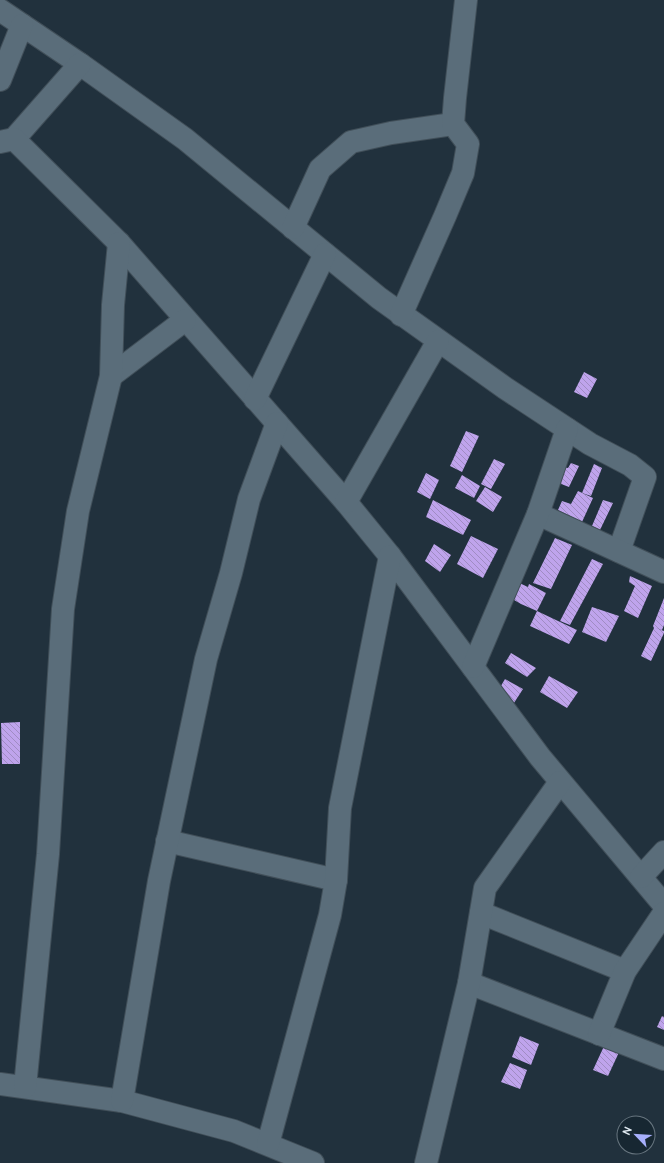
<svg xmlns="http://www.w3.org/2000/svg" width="664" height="1163" font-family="Cabin,sans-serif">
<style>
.building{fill:url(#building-back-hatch)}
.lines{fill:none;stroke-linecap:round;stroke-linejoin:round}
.minor-casing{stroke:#414f59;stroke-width:24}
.minor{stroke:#5a6d7a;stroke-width:22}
</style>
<defs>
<pattern id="building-back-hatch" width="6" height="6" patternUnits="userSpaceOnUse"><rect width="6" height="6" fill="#bfa4ec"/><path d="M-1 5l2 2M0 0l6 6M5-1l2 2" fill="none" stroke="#a08cc3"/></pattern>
</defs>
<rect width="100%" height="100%" fill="#21313d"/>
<g class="building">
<path d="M584,372L597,379L587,398L574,392Z"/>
<path d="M466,431L479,436L462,472L450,466Z"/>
<path d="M494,459L505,464L491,489L481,484Z"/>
<path d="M571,463L579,466L569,487L556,482L562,467L568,468Z"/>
<path d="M594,464L602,468L591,496L582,493Z"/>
<path d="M426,473L439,480L430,499L417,492Z"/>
<path d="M462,475L480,486L474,498L455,488Z"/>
<path d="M485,487L502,497L493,512L476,501Z"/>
<path d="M578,491L593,498L582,522L558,510L562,501L571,504Z"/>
<path d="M433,500L471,520L463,535L426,517Z"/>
<path d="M603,500L613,503L600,530L592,526Z"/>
<path d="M471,536L498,549L483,578L457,564Z"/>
<path d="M555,538L572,545L551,589L533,583Z"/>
<path d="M434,544L451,555L440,572L425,561Z"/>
<path d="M592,559L603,564L570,625L560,621Z"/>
<path d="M630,576L652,586L638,618L624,611L635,586L629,582Z"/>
<path d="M515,581L528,587L529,584L546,593L537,611L521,604L507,596Z"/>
<path d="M664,598V625L662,630L656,628L664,631V633L651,661L641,656L654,628L653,626Z"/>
<path d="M592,607L619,616L606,642L582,632Z"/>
<path d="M537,611L577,630L569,644L530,626Z"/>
<path d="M511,653L536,668L527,677L505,663Z"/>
<path d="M549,676L578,692L567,708L540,692Z"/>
<path d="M505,679L523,689L512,706L495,696Z"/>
<path d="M20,722V764H2L1,723Z"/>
<path d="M662,1016L664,1017V1030L657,1027Z"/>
<path d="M520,1036L539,1044L531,1065L512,1057Z"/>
<path d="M605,1044L621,1048L608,1076L593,1070Z"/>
<path d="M510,1063L527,1070L520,1089L501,1082Z"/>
</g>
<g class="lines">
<defs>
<g id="minor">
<path d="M0,10L80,64L185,139L379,298L505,388L590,444L630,465L645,477L619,551"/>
<path d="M0,80L22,25"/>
<path d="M14,139L80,64"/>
<path d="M0,142L14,139L119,243L346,502L390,556L540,757L664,905"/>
<path d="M293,228L320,169L351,142L391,133L453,124"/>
<path d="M401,315L445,216L463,173L468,144L453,124L455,98L466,0"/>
<path d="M111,376L185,320"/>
<path d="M255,399L325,254"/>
<path d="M346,502L438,341"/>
<path d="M538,514L664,572"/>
<path d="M473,667L538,514L567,429"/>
<path d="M167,841L336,880"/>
<path d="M641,877L664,852"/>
<path d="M481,913L625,971"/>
<path d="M469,983L664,1059"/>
<path d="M599,1034L625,971L664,913"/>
<path d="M0,1084L122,1101L234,1131L313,1163"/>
<path d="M25,1087L48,854L63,609L78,511L111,376L113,305L119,243"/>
<path d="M122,1101L159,881L206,659L231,573L249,499L277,423"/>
<path d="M268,1144L330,915L336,880L340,808L390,556"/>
<path d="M426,1163L469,983L485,888L560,782"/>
</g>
</defs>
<use href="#minor" class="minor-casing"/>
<use href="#minor" class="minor"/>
</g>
<g transform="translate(636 1135) rotate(295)"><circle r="19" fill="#172732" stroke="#67757f"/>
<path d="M0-3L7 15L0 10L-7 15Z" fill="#a7b0fc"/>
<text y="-6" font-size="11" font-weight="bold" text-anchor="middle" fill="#e0eaf2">N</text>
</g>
</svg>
